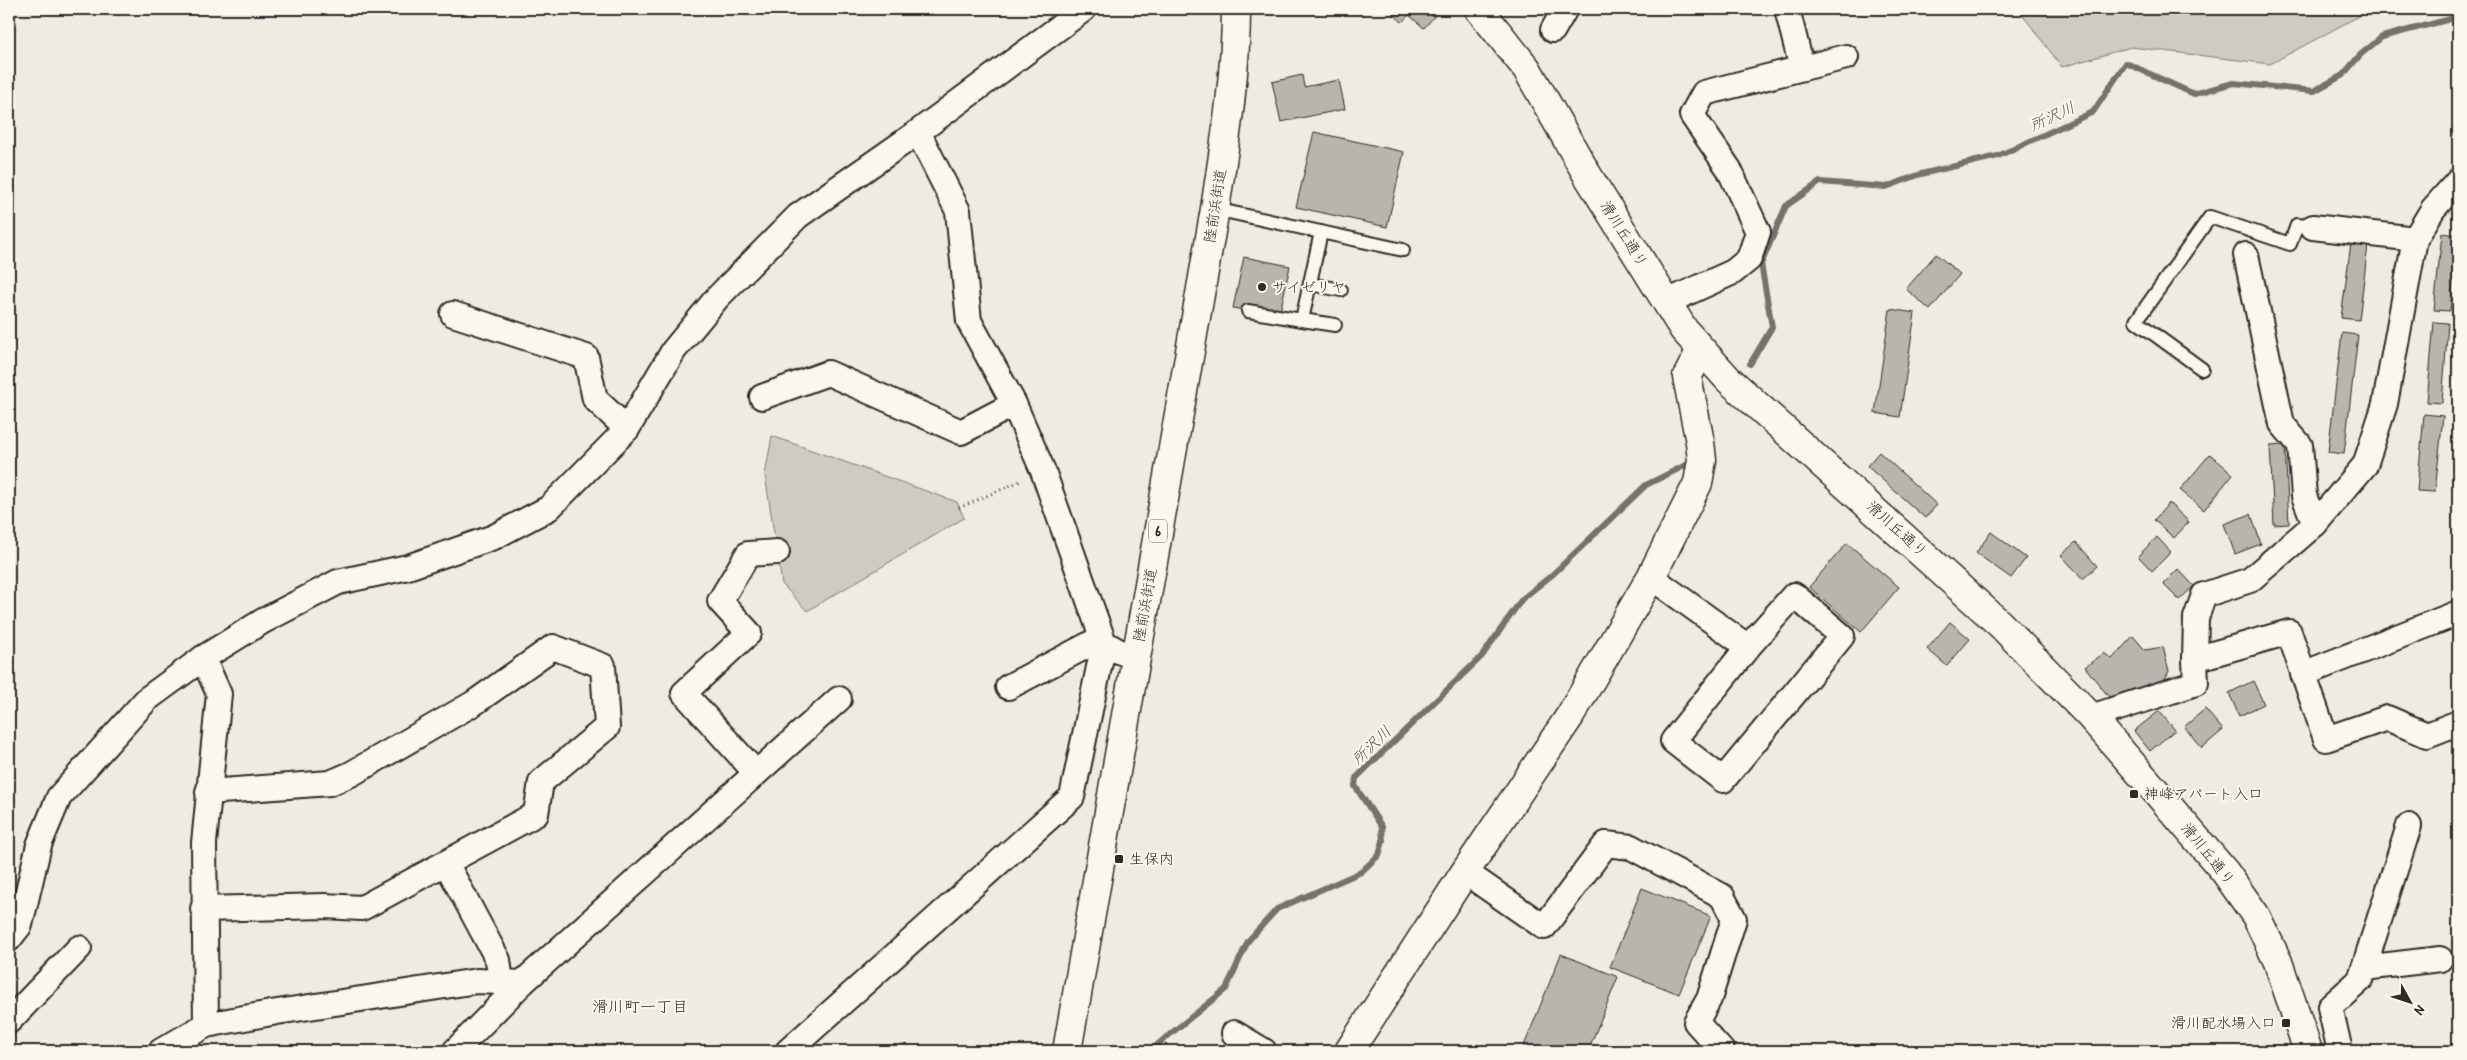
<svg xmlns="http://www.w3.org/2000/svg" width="2467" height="1060" font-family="'Patrick Hand','Klee One',sans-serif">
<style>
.green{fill:#cecbc2;stroke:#7c7b76}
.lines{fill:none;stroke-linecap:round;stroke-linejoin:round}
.stream{stroke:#74726e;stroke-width:6}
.building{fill:#b8b5ae;stroke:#2b2b2b}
.service-casing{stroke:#2b2b2b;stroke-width:16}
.minor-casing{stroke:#2b2b2b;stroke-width:28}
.tertiary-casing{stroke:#2b2b2b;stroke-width:31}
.trunk-casing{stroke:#2b2b2b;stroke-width:31}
.path{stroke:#2b2b2b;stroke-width:3;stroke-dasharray:1 4;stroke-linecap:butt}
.service{stroke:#fbf7ec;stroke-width:12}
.minor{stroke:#fbf7ec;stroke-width:24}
.tertiary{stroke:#fbf7ec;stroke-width:28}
.trunk{stroke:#fbf7ec;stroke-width:28}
.poi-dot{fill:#2b2b2b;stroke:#fbf7ec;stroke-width:2}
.labels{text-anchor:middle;stroke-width:4;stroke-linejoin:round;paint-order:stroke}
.shield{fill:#fbf7ec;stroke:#696865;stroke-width:1}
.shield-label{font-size:14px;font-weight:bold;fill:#2b2b2b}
.street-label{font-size:15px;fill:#2b2b2b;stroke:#fbf7ec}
.poi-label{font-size:15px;fill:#2b2b2b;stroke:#fbf7ec;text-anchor:start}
.water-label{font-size:16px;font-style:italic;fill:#555552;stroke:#fbf7ec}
.neighbourhood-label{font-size:16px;fill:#2b2b2b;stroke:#fbf7ec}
</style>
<rect width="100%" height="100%" fill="#eeebe0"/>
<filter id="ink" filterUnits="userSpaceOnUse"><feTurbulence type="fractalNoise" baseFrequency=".02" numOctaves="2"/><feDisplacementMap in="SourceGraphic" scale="10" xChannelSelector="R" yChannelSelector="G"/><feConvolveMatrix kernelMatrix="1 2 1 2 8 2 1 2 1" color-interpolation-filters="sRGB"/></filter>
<g filter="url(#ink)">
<g class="green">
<path d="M2018,9H2372L2270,64L2131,47L2062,67Z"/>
<path d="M772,436L957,502L964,518L807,611L782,584L765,475Z"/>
</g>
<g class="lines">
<g class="stream">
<path d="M1750,364L1772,327L1761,264L1786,206L1820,182L1886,187L1921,174L1998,156L2093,112L2126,63L2194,94L2233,83L2314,91L2343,75L2360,55L2382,37L2458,17"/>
<path d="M1153,1051L1158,1044L1226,989L1248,941L1277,909L1361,872L1379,855L1383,841L1382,827L1355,786L1356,778L1482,656L1522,599L1552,575L1646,485L1688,464"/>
</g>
</g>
<g class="building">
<path d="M1392,9H1441L1424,28L1409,15L1402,22L1390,11Z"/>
<path d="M1302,75L1304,87L1339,80L1345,109L1281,122L1272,82Z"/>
<path d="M1314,132L1404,152L1387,227L1296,207Z"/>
<path d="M2442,233L2458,235L2450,311L2434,310Z"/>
<path d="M2351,243L2368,245L2359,320L2341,318Z"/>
<path d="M1936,254L1960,274L1930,310L1906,289Z"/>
<path d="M1244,257L1290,266L1279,317L1233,308Z"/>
<path d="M1890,309L1915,313L1900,417L1875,413Z"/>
<path d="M2434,322L2448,323L2442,403L2427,402Z"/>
<path d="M2342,333L2358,335L2344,454L2328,452Z"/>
<path d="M2424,414L2443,416L2435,492L2417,491Z"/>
<path d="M2285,445L2289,524L2274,525L2270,446Z"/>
<path d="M1879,452L1937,505L1925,518L1867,466Z"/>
<path d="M2210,454L2233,474L2204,510L2180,490Z"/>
<path d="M2169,503L2189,522L2174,538L2154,520Z"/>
<path d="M2251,514L2261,544L2235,554L2224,524Z"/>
<path d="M1991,532L2026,558L2011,578L1976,553Z"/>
<path d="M2157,537L2171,552L2152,571L2138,556Z"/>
<path d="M2076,542L2097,566L2083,579L2061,555Z"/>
<path d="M1847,543L1899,587L1861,632L1809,587Z"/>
<path d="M2178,569L2194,586L2179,600L2163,584Z"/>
<path d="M1950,622L1970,639L1947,666L1927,649Z"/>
<path d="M2133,636L2145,650L2163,647L2169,671L2165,679L2109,697L2085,667L2104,653L2112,659Z"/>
<path d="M2253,681L2264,704L2239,716L2229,693Z"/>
<path d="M2205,709L2223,730L2202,748L2184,727Z"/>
<path d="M2159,711L2175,730L2150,751L2134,731Z"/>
<path d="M1642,888L1711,916L1679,994L1610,967Z"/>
<path d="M1561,954L1618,977L1588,1051H1522Z"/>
</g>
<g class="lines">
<defs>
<g id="service">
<path d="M1215,209L1403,250"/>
<path d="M1310,284L1341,290"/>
<path d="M1248,311L1302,320L1321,232"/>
<path d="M1302,320L1335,325"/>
<path d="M2202,369L2136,321L2210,217L2290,244L2297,225L2313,227"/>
</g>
<g id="minor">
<path d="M1787,9L1802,68"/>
<path d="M1553,30L1565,9"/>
<path d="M918,132L958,211L969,321L1014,404L1043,471L1104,643L1118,651L1136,657"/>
<path d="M2313,227L2415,239"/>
<path d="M2246,255L2282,424L2300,445L2304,496L2315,524"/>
<path d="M1667,302L1733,272L1749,259L1758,232L1729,169L1692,115L1704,93L1846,57"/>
<path d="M453,314L586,357L595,399L627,429"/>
<path d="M762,397L828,373L961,432L1014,404"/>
<path d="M1651,577L1748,647"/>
<path d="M1794,595L1842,636L1723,780L1673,741L1748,647Z"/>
<path d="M203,658L219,694L204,843L206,1025"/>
<path d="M2195,659L2196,618L2204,595L2250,580L2315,524L2365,465L2385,404L2415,239L2433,209L2458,181"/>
<path d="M2303,674L2458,613"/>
<path d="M2091,717L2196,683L2195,659L2289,632L2326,739L2387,718L2427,735L2458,723"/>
<path d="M756,773L684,693L749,633L720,601L748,554L777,552"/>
<path d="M446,863L498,960L501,982"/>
<path d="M1465,872L1544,927L1606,844L1631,847L1722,896L1734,919L1709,999L1696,1022L1722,1051"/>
<path d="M203,909L324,906L362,908L536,814L541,782L607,727L603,666L553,647L474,703L351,774L330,783L208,792"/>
<path d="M9,939L20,925L39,845L59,797L147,699L203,658L263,621L338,582L408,567L494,537L549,508L627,429L674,350L717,298L798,216L918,132L1084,9"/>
<path d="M2364,968L2440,959"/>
<path d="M9,1021L79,948"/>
<path d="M1234,1033L1264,1051"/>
<path d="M161,1051L206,1025L277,1012L477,981L522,983L839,699"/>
<path d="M455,1051L522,983"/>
<path d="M788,1051L1072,797L1104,643H1092L1008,687"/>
<path d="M2340,1051L2330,1007L2360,980L2409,826"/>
</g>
<g id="tertiary">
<path d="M1479,9L1527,69L1588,176L1684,330L1728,379L2000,624L2091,717L2166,803L2225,872L2256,916L2278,962L2308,1051"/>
<path d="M1349,1051L1465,872L1570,716L1651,577L1698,483L1702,460L1700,442L1687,377L1701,350"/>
</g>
<path id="trunk" d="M1067,1051L1215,209C1225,142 1236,77 1236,9"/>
</defs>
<use href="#service" class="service-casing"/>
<use href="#minor" class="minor-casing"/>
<use href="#tertiary" class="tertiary-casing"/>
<use href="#trunk" class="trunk-casing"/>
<path class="path" d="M959,508L1023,480"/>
<use href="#service" class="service"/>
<use href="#minor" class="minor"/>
<use href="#tertiary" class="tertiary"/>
<use href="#trunk" class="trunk"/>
</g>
</g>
<g class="poi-dot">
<circle cx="1262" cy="287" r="5"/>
<rect x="2129" y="789" width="10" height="10" rx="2.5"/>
<rect x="1114" y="854" width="10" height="10" rx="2.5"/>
<rect x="2281" y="1018" width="10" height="10" rx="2.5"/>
</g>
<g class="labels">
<rect class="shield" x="1149" y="519.5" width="18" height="23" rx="4"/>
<g class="shield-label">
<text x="1158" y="536">6</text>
</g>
<g class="street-label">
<text transform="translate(1215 206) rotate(-81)" y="5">陸前浜街道</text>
<text transform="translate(1624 234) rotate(58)" y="5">滑川丘通り</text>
<text transform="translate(1897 529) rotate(42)" y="5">滑川丘通り</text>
<text transform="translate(1145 605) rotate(-80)" y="5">陸前浜街道</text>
<text transform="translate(2208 854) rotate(51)" y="5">滑川丘通り</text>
</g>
<g class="poi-label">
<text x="1272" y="292">サイゼリヤ</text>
<text x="2144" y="799">神峰アパート入口</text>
<text x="1129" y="864">生保内</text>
<text x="2276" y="1028" text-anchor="end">滑川配水場入口</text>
</g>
<g class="water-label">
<text transform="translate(2052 116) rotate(-25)" y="6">所沢川</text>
<text transform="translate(1371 745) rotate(-44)" y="6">所沢川</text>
</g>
<g class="neighbourhood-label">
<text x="640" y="1012">滑川町一丁目</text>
</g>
</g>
<rect width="2467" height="1060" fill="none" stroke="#fbf7ec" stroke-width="30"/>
<rect x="15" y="15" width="2437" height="1030" fill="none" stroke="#2b2b2b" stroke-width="2" filter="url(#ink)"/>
<g transform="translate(2410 1002) rotate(130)" stroke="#fbf7ec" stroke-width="4" paint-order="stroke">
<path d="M0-4L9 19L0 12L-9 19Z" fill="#2b2b2b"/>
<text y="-8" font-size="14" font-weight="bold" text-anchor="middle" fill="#2b2b2b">N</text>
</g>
</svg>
